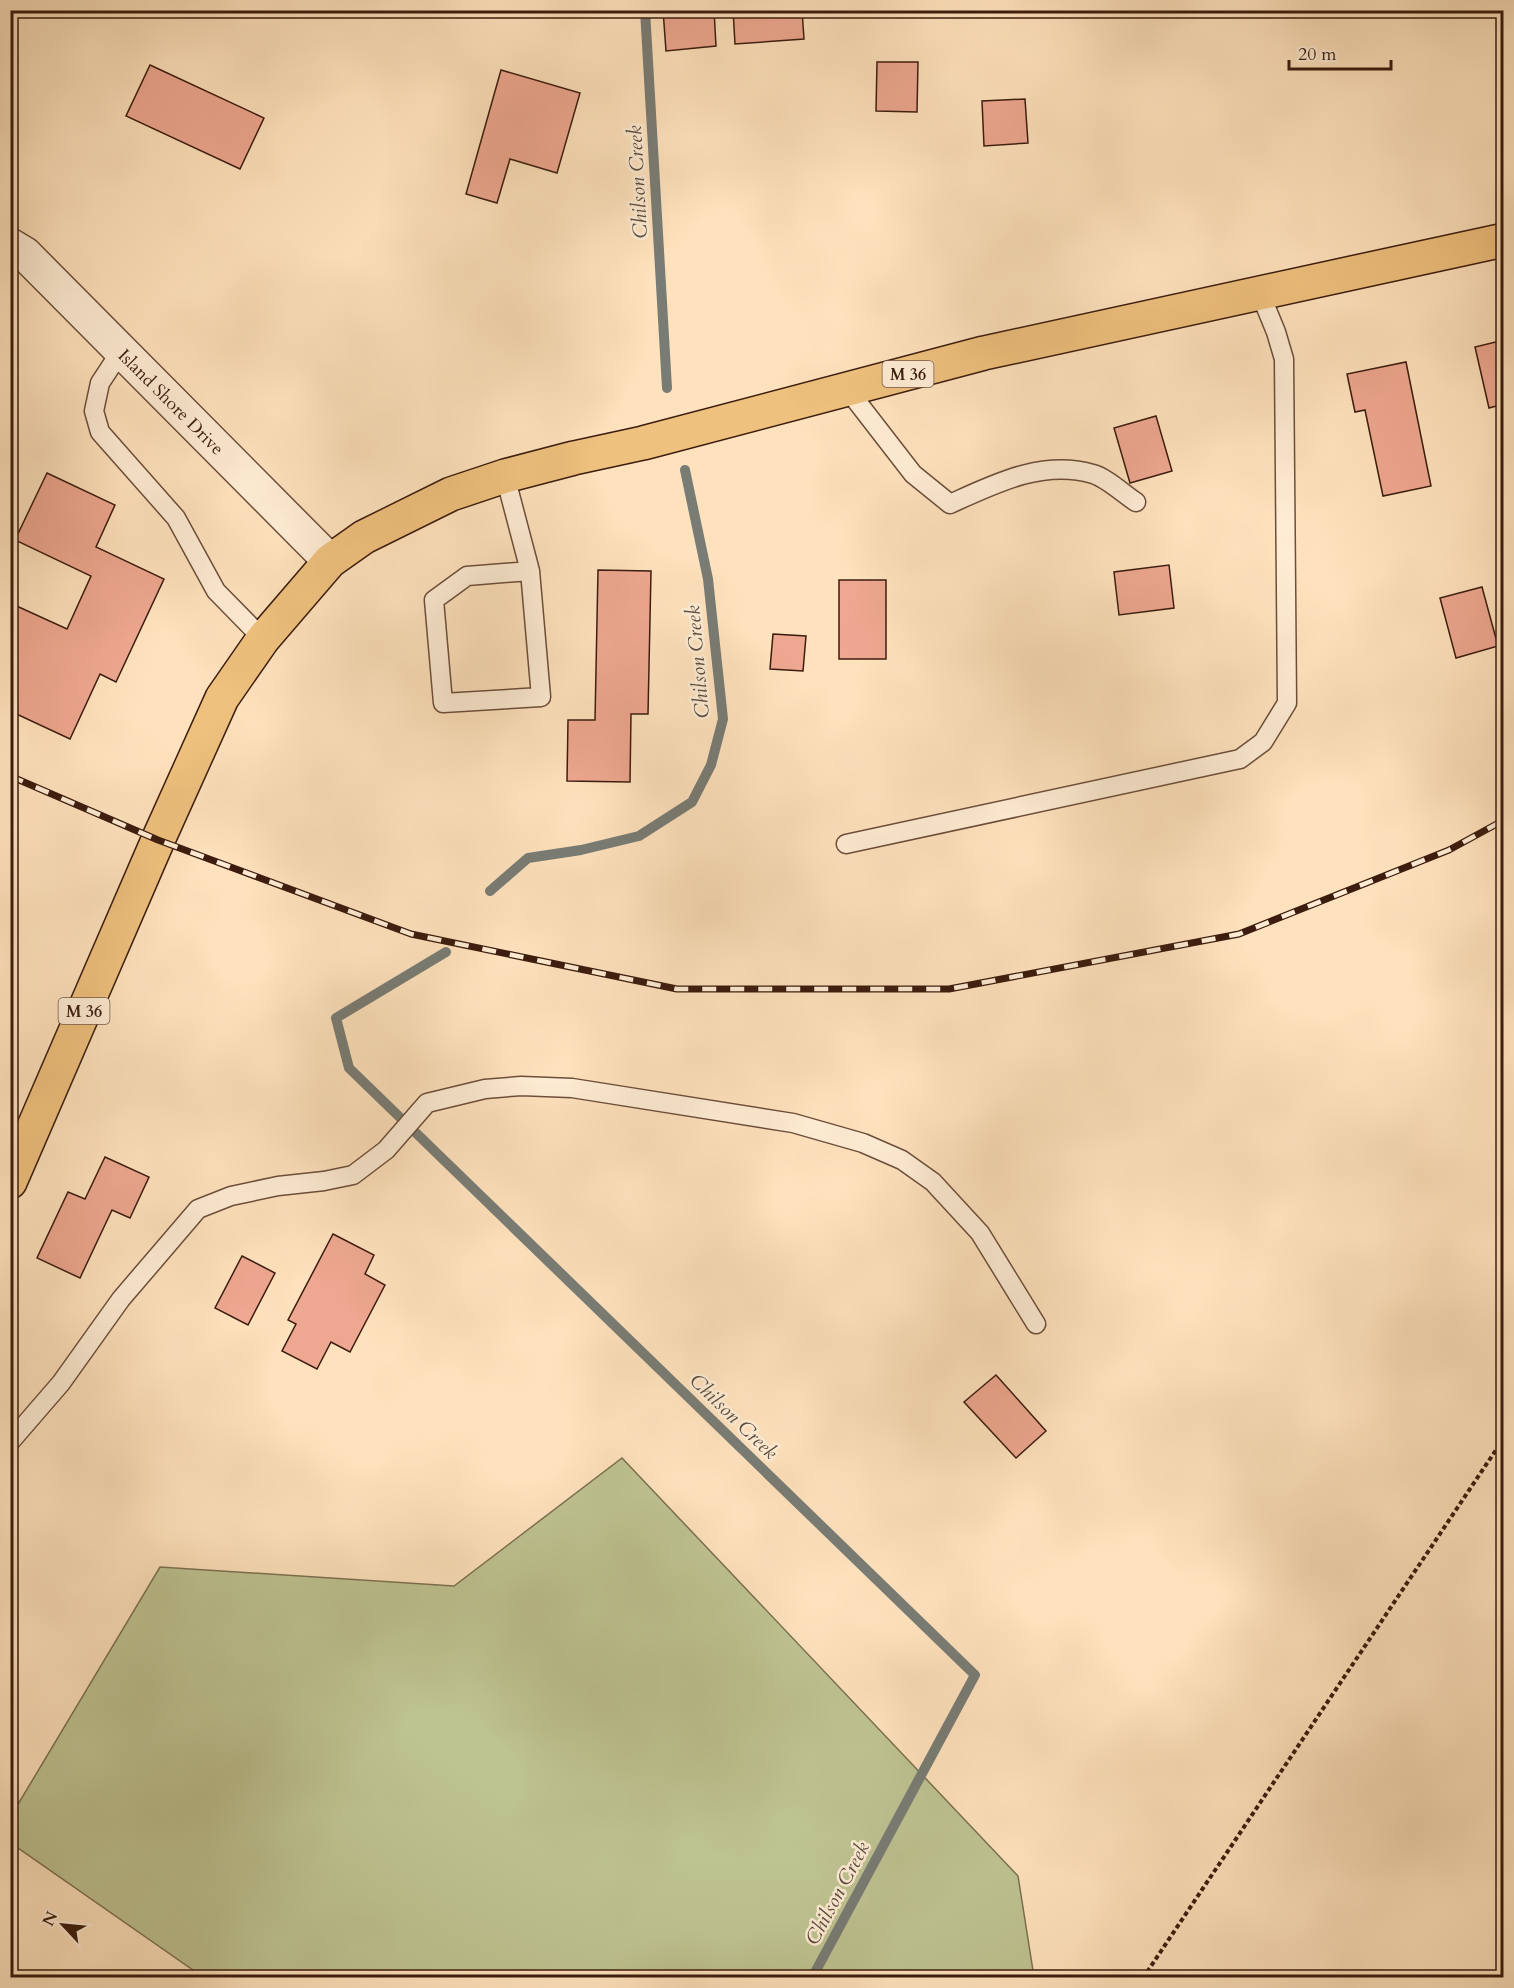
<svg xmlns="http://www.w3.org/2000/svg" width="1514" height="1988" font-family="Cardo,serif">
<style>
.green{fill:#bec392;stroke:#7c7050;stroke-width:1.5}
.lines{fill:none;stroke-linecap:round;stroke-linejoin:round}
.stream{stroke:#797c75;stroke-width:10}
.building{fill:#eea790;stroke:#3b1c0e;stroke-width:1.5}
.service-casing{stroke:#6c4e3a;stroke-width:21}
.minor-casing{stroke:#6c4e3a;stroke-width:36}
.primary-casing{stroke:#3b1c0e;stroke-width:36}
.path{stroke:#3b1c0e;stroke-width:4;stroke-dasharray:4.5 3;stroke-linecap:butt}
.service{stroke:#feecd4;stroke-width:18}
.minor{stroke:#feecd4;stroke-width:33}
.primary{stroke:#efc17e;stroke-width:33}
.rail-casing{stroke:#3b1c0e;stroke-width:7}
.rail{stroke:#feecd4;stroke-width:4.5;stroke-dasharray:14;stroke-linecap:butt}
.labels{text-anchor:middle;stroke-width:5;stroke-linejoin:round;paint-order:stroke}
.shield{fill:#feecd4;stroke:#765a49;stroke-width:1.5}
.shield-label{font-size:16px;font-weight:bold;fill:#3b1c0e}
.street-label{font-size:18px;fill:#3b1c0e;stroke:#feecd4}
.water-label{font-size:20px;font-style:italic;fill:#5a4c41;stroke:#feecd4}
</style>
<rect width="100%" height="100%" fill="#fee2bd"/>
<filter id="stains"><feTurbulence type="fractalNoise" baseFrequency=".00333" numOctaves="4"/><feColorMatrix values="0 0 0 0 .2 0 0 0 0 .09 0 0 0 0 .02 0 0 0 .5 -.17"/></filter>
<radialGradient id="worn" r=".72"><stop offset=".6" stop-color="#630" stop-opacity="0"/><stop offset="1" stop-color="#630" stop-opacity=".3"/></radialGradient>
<path class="green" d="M622,1458L1018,1876L1034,1977H203L11,1843V1816L160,1567L454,1586Z"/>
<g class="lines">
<g class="stream">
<path d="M645,10L667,388"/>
<path d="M490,891L528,858L581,850L639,836L692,802L711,765L723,719L708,579L685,470"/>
<path d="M446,952L336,1018L349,1068L975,1675L812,1978"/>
</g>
</g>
<g class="building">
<path d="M663,10H714L716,46L666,51Z"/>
<path d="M733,10H802L804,39L735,44Z"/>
<path d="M897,10H943V11L897,13Z"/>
<path d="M1159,10H1203V14L1159,16Z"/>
<path d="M877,62H918L917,112L876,111Z"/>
<path d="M150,65L264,118L240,169L126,116Z"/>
<path d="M501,70L580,93L557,173L510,159L497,203L466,194Z"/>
<path d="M1025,99L1028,143L984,146L982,101Z"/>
<path d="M1504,340V404L1489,408L1475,347Z"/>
<path d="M1406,362L1431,486L1383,496L1365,410L1355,412L1347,374Z"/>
<path d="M1156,416L1172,471L1130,483L1114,428Z"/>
<path d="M47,473L115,505L96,547L164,579L116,682L100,674L70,739L10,711V603L67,629L91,576L15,540Z"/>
<path d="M1169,565L1174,608L1119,615L1114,572Z"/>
<path d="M598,570L651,571L648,714H631L630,782L567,781L568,720H595Z"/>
<rect x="839" y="580" width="47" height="79"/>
<path d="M1482,587L1498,646L1456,658L1440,598Z"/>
<path d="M773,634L806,636L803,671L770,669Z"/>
<path d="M105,1157L149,1177L130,1218L112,1210L80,1278L37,1258L68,1192L85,1199Z"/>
<path d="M333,1234L374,1255L365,1274L385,1285L350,1352L331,1342L317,1369L282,1351L296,1324L288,1320Z"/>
<path d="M242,1256L275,1273L248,1325L215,1308Z"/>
<path d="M996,1375L1046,1431L1016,1458L964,1402Z"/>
</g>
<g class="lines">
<defs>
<g id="service">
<path d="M121,351L100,383L94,411L100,432L176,518L216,591L263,639"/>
<path d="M848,390L913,474L950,504C994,484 1043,459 1093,474C1105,477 1124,494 1136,502"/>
<path d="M505,476L530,571L541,697L443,703L434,600L467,576L530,571"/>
<path d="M846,844L1240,759L1263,742L1287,703L1284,359L1276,332L1260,293"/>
<path d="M10,1442L61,1383L121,1299L198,1209L231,1196L278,1186L324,1181L353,1175L386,1150L427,1103L485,1089L521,1086L572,1088L793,1123L863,1143L902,1160L933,1182L980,1233L1036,1324"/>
</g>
<path id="minor" d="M10,245L25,254L330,561"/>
<path id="primary" d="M10,1182L158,840L222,698L263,639L330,561L364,537L451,494L505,476L574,458L643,443L984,353L1504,240"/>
</defs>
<use href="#service" class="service-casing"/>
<use href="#minor" class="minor-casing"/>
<use href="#primary" class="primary-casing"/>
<path class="path" d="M1143,1978L1504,1438"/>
<use href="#service" class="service"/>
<use href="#minor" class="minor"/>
<use href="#primary" class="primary"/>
<defs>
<path id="rail" d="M10,776L158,840L411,934L677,989H949L1239,934L1449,850L1504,820"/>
</defs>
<use href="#rail" class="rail-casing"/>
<use href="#rail" class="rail"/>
</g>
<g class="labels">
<g class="shield">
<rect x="882.5" y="361" width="51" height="26" rx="4.5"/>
<rect x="58.5" y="998" width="51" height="26" rx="4.5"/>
</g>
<g class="shield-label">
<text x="908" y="380">M 36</text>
<text x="84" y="1017">M 36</text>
</g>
<g class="street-label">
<text transform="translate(171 402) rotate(45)" y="6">Island Shore Drive</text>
</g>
<g class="water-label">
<text transform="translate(637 182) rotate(-93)" y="7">Chilson Creek</text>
<text transform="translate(697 662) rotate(-95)" y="7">Chilson Creek</text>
<text transform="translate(734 1416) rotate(44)" y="7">Chilson Creek</text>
<text transform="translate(837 1893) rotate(-62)" y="7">Chilson Creek</text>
</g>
</g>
<rect width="1514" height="1988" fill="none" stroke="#fee2bd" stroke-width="36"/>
<rect x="12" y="12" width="1490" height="1964" fill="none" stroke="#3b1c0e" stroke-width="3"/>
<rect x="18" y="18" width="1478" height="1952" fill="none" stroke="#3b1c0e" stroke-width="1.5"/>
<g transform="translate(63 1925) rotate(296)" stroke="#feecd4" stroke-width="4.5" paint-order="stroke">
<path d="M0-4.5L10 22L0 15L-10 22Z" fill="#3b1c0e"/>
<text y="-9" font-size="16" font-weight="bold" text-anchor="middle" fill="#3b1c0e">N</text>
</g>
<path d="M1289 60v9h102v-9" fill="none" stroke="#3b1c0e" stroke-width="3"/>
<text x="1298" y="60" font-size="18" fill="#3b1c0e" stroke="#feecd4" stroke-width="4.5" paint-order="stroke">20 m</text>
<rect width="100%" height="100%" filter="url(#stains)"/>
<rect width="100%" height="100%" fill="url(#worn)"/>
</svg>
